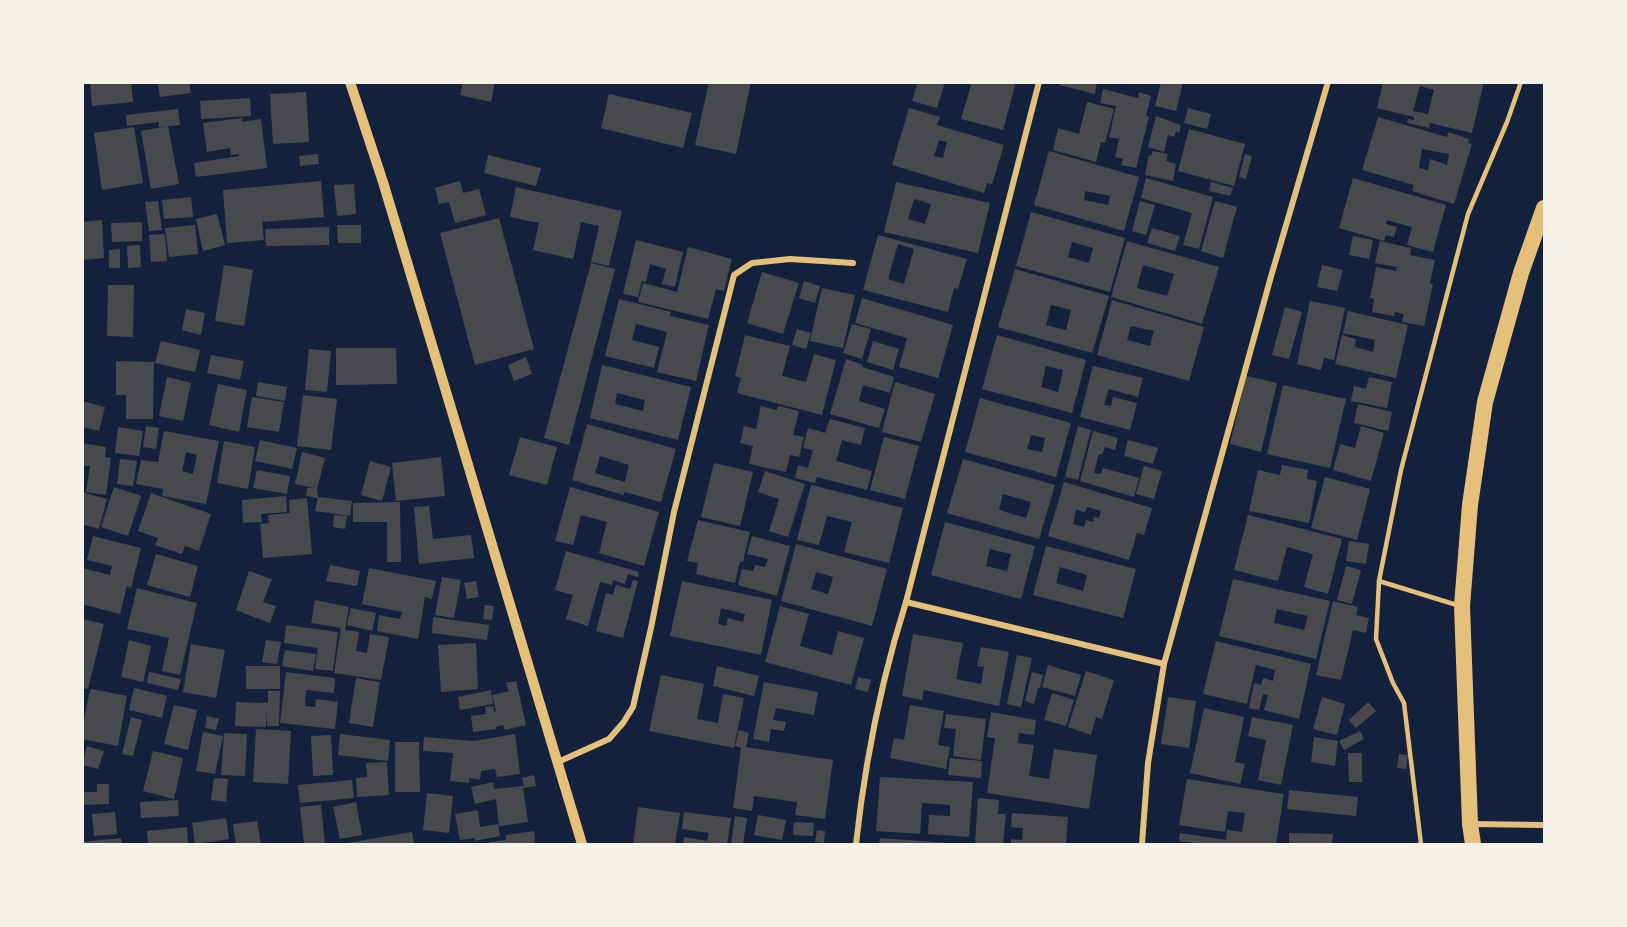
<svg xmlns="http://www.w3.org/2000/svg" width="1627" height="927" font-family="'Titillium Web',sans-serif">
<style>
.building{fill:#48494c;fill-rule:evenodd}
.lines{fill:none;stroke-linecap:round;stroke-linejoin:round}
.service{stroke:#e5c07b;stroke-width:4.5}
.minor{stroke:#e5c07b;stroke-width:6}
.tertiary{stroke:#e5c07b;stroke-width:10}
.trunk{stroke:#e5c07b;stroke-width:16}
</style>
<rect width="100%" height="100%" fill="#14213d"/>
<g class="building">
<path d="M90,82H131L133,102L92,106Z"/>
<path d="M158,82H189L191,93L160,97Z"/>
<path d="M463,82H495L491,102L460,95Z"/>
<path d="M709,82H751L736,154L695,145Z"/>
<path d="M918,82H945L937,108L912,101Z"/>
<path d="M964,82H1016L1003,130L961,119L971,85Z"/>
<path d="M1060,82H1097L1095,94L1059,85Z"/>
<path d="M1161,82H1183L1176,111L1155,106Z"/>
<path d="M1383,82H1484L1472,133L1430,123L1429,128L1407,123L1408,119L1414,120V117L1377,108ZM1420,86L1434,90L1428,114L1413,111Z"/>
<path d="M1103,89L1138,98L1139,92L1151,96L1146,116L1149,117L1136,168L1121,165L1123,159L1115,157L1119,139L1109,137L1116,106L1100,103Z"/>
<path d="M306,92L309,142L273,144L270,94Z"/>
<path d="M609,94L692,113L683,148L601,128Z"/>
<path d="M250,98L251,116L201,119L200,101Z"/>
<path d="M1087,102L1114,109L1105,143L1101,142L1096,162L1053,150L1058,128L1079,134Z"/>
<path d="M909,108L940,117L937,125L1004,145L992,184L987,183L984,193L892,165ZM939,140L947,142L943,158L934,156Z"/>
<path d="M1188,108L1211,114L1207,129L1184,123Z"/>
<path d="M178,109L180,125L159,127V122L127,126L126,115Z"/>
<path d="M1156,116L1181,125L1179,133L1176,131L1174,137L1168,135L1164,152L1148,147Z"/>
<path d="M1378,117L1447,137L1448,132L1469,139L1468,143L1472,144L1454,204L1412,191L1414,185L1362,170ZM1422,149L1449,154L1447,165L1430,159L1428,170L1419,168Z"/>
<path d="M242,118V122L261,119L267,168L196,177L194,163L239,156V154L231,155L230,148L207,152L203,123Z"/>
<path d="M168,126L179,184L151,189L141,131Z"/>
<path d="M134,127L143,183L102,190L94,133Z"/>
<path d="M1189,129L1245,144L1234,186L1178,171Z"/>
<path d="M1049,151L1139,177L1124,231L1034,205ZM1085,191L1110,196L1108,205L1084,200Z"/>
<path d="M1153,151L1168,154L1166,161L1176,164L1173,181L1145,175L1149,155L1151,156Z"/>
<path d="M318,154L319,164L300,166L299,156Z"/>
<path d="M1245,154L1252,156L1246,179L1239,177Z"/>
<path d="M488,155L541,168L536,186L484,173Z"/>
<path d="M1146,178L1213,197L1199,249L1183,245L1192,213L1141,198Z"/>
<path d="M1353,178L1446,205L1433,252L1407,245L1412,227L1387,220L1386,224L1397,227L1394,237L1386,235L1384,241L1339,228Z"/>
<path d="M321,181L324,217L262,222L264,240L227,243L223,190Z"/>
<path d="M460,181L463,193L479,189L486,215L455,223L449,202L439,204L435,188Z"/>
<path d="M896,182L990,203L978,253L884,232ZM914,199L931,204L925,224L908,219Z"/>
<path d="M1211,182L1233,188L1230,196L1209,191Z"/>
<path d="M354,184L356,214L337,216L334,185Z"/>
<path d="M516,187L622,211L609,266L591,262L599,226L581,222L573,259L533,250L539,223L510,217Z"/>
<path d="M191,197L193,217L164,219L162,200Z"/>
<path d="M158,201L162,230L149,231L145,202Z"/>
<path d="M1140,201L1155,205L1146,235L1132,231Z"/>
<path d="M1215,201L1237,207L1223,258L1201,251Z"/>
<path d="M1031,212L1125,238L1110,292L1016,266ZM1072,242L1093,248L1089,263L1068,257Z"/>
<path d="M217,214L225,245L203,251L196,219Z"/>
<path d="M499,218L534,349L475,365L440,233Z"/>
<path d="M102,220L104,258L82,260V222Z"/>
<path d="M142,222V241L112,242L111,223Z"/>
<path d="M195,225L198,254L169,257L165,228Z"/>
<path d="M337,225H361V243H338Z"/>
<path d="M329,227V245L266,246L265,229Z"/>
<path d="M1152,228L1180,236L1175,251L1147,243Z"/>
<path d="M165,234L167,261L151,262L149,235Z"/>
<path d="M878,235L967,259L958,289L954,288L948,312L863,290ZM898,244L914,249L904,284L888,279Z"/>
<path d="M1353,236L1373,240L1369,259L1349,255Z"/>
<path d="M636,240L683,252L675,287L662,284L666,269L650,264L646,282L642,281L638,297L623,294Z"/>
<path d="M1127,241L1219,267L1202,324L1111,297ZM1143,265L1174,274L1167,296L1137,288Z"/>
<path d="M1380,241L1411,248L1410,255L1435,260L1430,283L1433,284L1424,326L1402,322L1404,314L1395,312L1394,316L1372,312L1374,299L1370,298L1376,267L1396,271L1397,267L1375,263Z"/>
<path d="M140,245L141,267L128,268L127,246Z"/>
<path d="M688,247L732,259L724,291L716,289L708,319L638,302L643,283L677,292Z"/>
<path d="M120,249V268H109V250Z"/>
<path d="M591,263L615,269L569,445L544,438Z"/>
<path d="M224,265L253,270L244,326L215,321Z"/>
<path d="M1322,265L1343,270L1337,291L1317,287Z"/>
<path d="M1015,269L1109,296L1092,353L998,327ZM1051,305L1071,310L1066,330L1046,325Z"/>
<path d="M762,272L799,283L783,334L747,323Z"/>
<path d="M804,281L820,286L815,303L799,298Z"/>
<path d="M108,285H134L133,337L107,336Z"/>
<path d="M822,288L855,295L843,348L810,341Z"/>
<path d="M862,298L953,325L938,378L899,367L907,338L855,323Z"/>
<path d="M619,299L671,312L670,316L709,325L696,381L657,372L667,332L636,324L632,340L659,347L654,368L605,356Z"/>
<path d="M1112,300L1204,327L1189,381L1097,355ZM1131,326L1154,331L1150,346L1127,340Z"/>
<path d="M1310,301L1345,308L1334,360L1324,358L1321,370L1297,364Z"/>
<path d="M1285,307L1302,312L1289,359L1272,355Z"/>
<path d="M186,309L205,313L201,335L182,330Z"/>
<path d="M1348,311L1408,325L1396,378L1335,364L1342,335L1356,339L1355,347L1373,352L1375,340L1343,333Z"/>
<path d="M852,324L871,329L862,359L843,353Z"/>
<path d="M797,329L811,333L806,349L792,345Z"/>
<path d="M745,335L790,346L782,376L806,382L814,354L836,360L822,415L737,393L741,378L735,376Z"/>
<path d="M997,335L1086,360L1072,413L982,389ZM1046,366L1063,370L1058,392L1041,387Z"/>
<path d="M161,341L200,350L195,372L155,363Z"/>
<path d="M873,341L899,349L893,370L867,362Z"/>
<path d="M336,348H396L397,384L336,385Z"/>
<path d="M309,349L331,351L327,392L305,390Z"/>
<path d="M211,355L244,361L240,380L207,373Z"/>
<path d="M526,357L532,374L514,381L508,365Z"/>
<path d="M846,359L863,365L862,367L894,377L890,393L863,385L859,401L885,409L879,428L830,414Z"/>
<path d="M116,361L154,362L153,419H126V395H116Z"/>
<path d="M602,365L691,387L678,440L590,418ZM617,393L645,400L643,411L615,404Z"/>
<path d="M1093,366L1143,378L1138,397L1109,389L1104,405L1111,406L1113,397L1137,403L1130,430L1080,417Z"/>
<path d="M1246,376L1277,383L1261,452L1230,444Z"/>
<path d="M167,377L191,383L183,421L159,416Z"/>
<path d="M1369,377L1392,382L1387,408L1351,401L1354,386L1366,389Z"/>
<path d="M258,382L287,387L285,401L256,396Z"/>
<path d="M895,382L935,394L921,442L882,432Z"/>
<path d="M218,384L247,390L239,432L209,425Z"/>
<path d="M1283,385L1346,399L1330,468L1267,454Z"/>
<path d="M303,395L337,399L331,450L297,446Z"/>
<path d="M252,397L284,402L279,432L247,427Z"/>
<path d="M980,398L1071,423L1056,477L965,452ZM1031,435L1045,438L1042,452L1027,449Z"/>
<path d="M82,401L105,407L99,431L82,427Z"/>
<path d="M1358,404L1392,412L1388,431L1354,423Z"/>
<path d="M761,406L777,410L778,406L799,411L793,435L804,437L799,457L790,455L786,472L749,464L753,446L740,443L744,426L756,429Z"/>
<path d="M830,419L865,428L861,445L842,440L836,461L872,471L867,490L817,477L815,483L795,478L798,465L808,468L813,450L803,448L808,428L825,433Z"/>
<path d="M587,424L676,449L661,502L624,492V495L572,480ZM600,456L629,465L625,482L595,473Z"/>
<path d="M146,426L159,428L156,449L143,447Z"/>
<path d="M1078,426L1091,430L1078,480L1065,477Z"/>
<path d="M1361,426L1384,433L1371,481L1333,470L1340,444L1355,448Z"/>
<path d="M118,427L143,431L139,456L115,453Z"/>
<path d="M164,431L219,441L206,504L162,496L163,489L136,484L141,460L158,462ZM186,452L197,455L193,474L182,471Z"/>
<path d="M1093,431L1118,438L1115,450L1105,447L1102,455L1099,454L1094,473L1101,474L1103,468L1139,478L1134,497L1080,481Z"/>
<path d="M520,437L557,447L547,485L509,475Z"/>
<path d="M884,437L919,446L905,499L870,490Z"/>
<path d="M260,440L297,448L292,469L255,461Z"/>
<path d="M1128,440L1158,448L1153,464L1124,456Z"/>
<path d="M224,441L255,447L248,489L217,483Z"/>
<path d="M82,443L106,447L105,457L111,458L106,495L86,492L90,466L82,465Z"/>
<path d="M302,452L325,458L317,489L318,498L306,496L307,488H314L295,484Z"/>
<path d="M441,457L445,496L396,501L392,463Z"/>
<path d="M120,459L137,461L133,486L117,484Z"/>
<path d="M963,459L1055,485L1039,539L947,513ZM1003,494L1031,502L1026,518L999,510Z"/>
<path d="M370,461L391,467L382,501L361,495Z"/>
<path d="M714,463L753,472L740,526L701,517Z"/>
<path d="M1282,465L1308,470L1307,479L1317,481L1309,523L1249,511L1258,470L1280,475Z"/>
<path d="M1144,466L1162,471L1154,499L1136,494Z"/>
<path d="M257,470L290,476L287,494L253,488Z"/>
<path d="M765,471L805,484L788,537L769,531L779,499L758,492Z"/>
<path d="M1325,477L1370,489L1357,540L1311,528Z"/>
<path d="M1064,482L1152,508L1144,535L1137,533L1129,560L1048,536ZM1087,507L1101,511L1099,518L1094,517L1093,522L1086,520L1084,527L1073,524L1076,510L1085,512Z"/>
<path d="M811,485L903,508L889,563L844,552L852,522L827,516L819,545L797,540Z"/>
<path d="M114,487L141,496L128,536L101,527Z"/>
<path d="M570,487L659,512L644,566L599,553L607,522L581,515L573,545L555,541Z"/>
<path d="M82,492L107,499L99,529L82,524Z"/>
<path d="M151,493L211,514L199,551L185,546L182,554L155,545L158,538L138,531Z"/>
<path d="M286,496L287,512L261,514L262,522L243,523L242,500Z"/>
<path d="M318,497L352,501L350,516L315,511Z"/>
<path d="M307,498L312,554L263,558L260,524L269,523L268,515L290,513L289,500Z"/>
<path d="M400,502L401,562H387V522H353V503Z"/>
<path d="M429,506L433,539L471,535L474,558L419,564L414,507Z"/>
<path d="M334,515L347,516L345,529L333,527Z"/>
<path d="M1248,515L1342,539L1328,594L1304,587L1313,554L1287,547L1278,581L1234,570Z"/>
<path d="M698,520L750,532L743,562L740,561L735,583L696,574L698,563L687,561Z"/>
<path d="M945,522L1035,546L1021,599L931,575ZM990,549L1011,554L1007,571L986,566Z"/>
<path d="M93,536L141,548L131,588L127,586L120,614L82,604V568L110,575L112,566L87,560Z"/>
<path d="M752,536L790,546L777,596L738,585L742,569L753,571L755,565L765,567L768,559L747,554Z"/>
<path d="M1349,541L1369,544L1366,564L1346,561Z"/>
<path d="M796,544L887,569L872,626L781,601ZM816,572L833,577L828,594L811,589Z"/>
<path d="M1046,546L1136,569L1123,618L1033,595ZM1060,567L1087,575L1083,591L1056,583Z"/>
<path d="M566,551L639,572L638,577L628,574L625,584L613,580L612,585L600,582L588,626L566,619L573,595L555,590Z"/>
<path d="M156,554L198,566L190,597L147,585Z"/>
<path d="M330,565L360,571L357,586L326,581Z"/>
<path d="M1346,566L1361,570L1352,604L1337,600Z"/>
<path d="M369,568L436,581L432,599L425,597L418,639L377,631L379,615L400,619L402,612L362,604Z"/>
<path d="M249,571L272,579L263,602L276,606L270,623L236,610Z"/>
<path d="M442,577L461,580L454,618L435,615Z"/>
<path d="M1233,579L1330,601L1316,659L1219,636ZM1277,609L1308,616L1304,630L1274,623Z"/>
<path d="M633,580L638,581L623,638L596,631L606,593L613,595L616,585L630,589Z"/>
<path d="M476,581L479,597L467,599L464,583Z"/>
<path d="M682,581L772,600L761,655L670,636ZM721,608L745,614L743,622L728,618L726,626L718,624Z"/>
<path d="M137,588L197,603L180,675L162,671L169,638L127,629Z"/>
<path d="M315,600L349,607L345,630L359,632L356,651L367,653L370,634L389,637L381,680L334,673L341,628L311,623Z"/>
<path d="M1333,601L1358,607L1356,615L1369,618L1366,633L1353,630L1341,680L1316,675Z"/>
<path d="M485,605L494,606L492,620L483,619Z"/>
<path d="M780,606L809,614L800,646L832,655L838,631L864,638L851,685L765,662Z"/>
<path d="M351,608L376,613L372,631L347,625Z"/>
<path d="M433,617L489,625L487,640L432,633Z"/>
<path d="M82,619L104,624L88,689L82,688Z"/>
<path d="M286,625L338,632L333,671L315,669L318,648L284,643Z"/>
<path d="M913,634L963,643L956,679L981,684L984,667L977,666L981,647L1009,652L999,706L924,690L922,700L902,696Z"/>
<path d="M129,640L151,646L143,682L121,677Z"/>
<path d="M266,640L281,642L277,664L262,662Z"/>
<path d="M1216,641L1311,664L1299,719L1264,710L1268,695L1263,694L1259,710L1249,708L1254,683L1261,685L1263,678L1273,681L1275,670L1256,665L1247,704L1203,694Z"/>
<path d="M476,643L478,689L441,692L438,645Z"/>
<path d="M191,644L225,650L216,698L183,692Z"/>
<path d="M285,650L316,654L313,671L282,666Z"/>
<path d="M1017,655L1032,658L1021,707L1007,704Z"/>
<path d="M1048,665L1081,675L1075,696L1042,687Z"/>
<rect x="246" y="666" width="34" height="23"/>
<path d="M717,666L759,676L754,696L713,686Z"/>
<path d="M1086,671L1114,680L1102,719L1096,717L1091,735L1068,727Z"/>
<path d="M149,672L181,679L178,690L147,683Z"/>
<path d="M286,672L335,678L334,693L306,690L305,706L315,707L316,699L338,702L335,729L280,723Z"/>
<path d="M1032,672L1043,675L1040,688H1038L1034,704L1025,701Z"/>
<path d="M661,675L704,684L697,719L718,723L723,694L744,698L734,748L649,731Z"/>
<path d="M858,677L871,680L868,692L855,689Z"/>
<path d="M356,678L380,682L373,727L349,723Z"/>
<path d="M516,681L526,725L505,730L503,725L496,727V729L473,732L471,716L486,714L485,707L493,706L494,712L496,711L492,695L509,691L506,683Z"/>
<path d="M764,682L818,692L814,715L776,708L773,720L786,722L784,731L771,729L769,742L753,739Z"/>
<path d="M134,688L167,696L162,718L129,710Z"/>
<path d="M92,689L127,696L118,746L82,739V729L90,690Z"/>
<path d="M491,690L493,704L460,710L458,697Z"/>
<path d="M268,691H280L279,726H267V710L266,727L235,726L236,702L268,703Z"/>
<path d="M1052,693L1074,700L1066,726L1044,720Z"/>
<path d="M1168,697L1196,701L1189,748L1161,744Z"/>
<path d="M1322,697L1345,704L1337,735L1313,729Z"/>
<path d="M1368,702L1376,711L1356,728L1349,720Z"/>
<path d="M174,705L197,710L188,750L164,744Z"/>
<path d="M910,705L944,711L938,745L950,747L946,769L890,758L894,738L904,740Z"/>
<path d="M1204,708L1244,717L1235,762L1245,764L1240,784L1190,773Z"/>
<path d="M991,712L1036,720L1034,735L1019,733L1018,743L1034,745L1029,776L1049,779L1054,749L1097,755L1089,809L987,793L995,738L987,737Z"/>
<path d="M946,714L986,719L981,760L953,756L956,729L944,728Z"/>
<path d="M207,716L219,719L216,730L205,728Z"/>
<path d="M131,717L142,720L133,756L122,754Z"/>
<path d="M1252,717L1293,725L1281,785L1258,780L1266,740L1248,736Z"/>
<path d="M256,729L291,731L288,784L253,782Z"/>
<path d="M739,730L749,733L746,747L833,760L825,819L795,815L797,802L754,796L752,811L733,808L741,748L735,746Z"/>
<path d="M1360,731L1364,739L1344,750L1339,741Z"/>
<path d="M203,732L223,736L215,774L196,771Z"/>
<path d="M224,733L247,734L245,776L221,775Z"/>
<path d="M340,734L390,740L388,761L338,755Z"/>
<path d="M515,734L520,774L497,777L495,769L481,771L480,780L469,778V783L450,781L453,753L423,751L424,737L474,741Z"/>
<path d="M331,735L333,775L313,776L311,736Z"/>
<path d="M1314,737L1338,741L1335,766L1311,762Z"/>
<path d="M395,742H419L420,792H395Z"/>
<path d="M87,746L104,751L98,769L82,765Z"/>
<path d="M153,751L183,758L174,799L143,791Z"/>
<path d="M1348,753H1362V782H1349Z"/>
<path d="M1399,754L1408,755L1406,769L1397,768Z"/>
<path d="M950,758L982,761L981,778L948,775Z"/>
<path d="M387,762L389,795L357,797L356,778L367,777L366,763Z"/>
<path d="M534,775L536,786L523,788L528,822L499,826L496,799L475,804L471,787L493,782L494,789L524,786L522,778Z"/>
<path d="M880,777L973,782L969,837L928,834L929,815L950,816V805L922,803L920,834L876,831Z"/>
<path d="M214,778L228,779L226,802L211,800Z"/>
<path d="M1187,779L1284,794L1276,844H1201L1179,841L1180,833L1226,840L1227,830L1242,832L1245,813L1228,811L1225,832L1179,825Z"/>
<path d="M352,780L354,798L300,803L298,785Z"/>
<path d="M97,784H109V804L83,805V792H97Z"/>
<path d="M1289,790L1358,797L1356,816L1287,809Z"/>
<path d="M427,793L453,796L449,833L423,830Z"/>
<path d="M978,798L999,800L998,814H1006L1003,844H975Z"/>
<path d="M178,800L179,816L141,818L140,802Z"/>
<path d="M356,802L362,835L340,839L333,807Z"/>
<path d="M321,805L325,844H304L300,807Z"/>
<path d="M638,807L680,813L675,844H633Z"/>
<path d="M478,810L480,827L498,824L500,836L475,841V838L460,840L455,814Z"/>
<path d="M115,812L117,834L94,836L92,814Z"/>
<path d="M684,812L731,818L727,844H683L684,837L707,841L709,833L682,829Z"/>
<path d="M1012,813L1068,817L1066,844H1011V839L1022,840L1023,828L1011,827Z"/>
<path d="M758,815L786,820L782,840L754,835Z"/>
<path d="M735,816L747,818L743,844H731Z"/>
<path d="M226,818L229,839L195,844L192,823Z"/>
<path d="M257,821L261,844H236L233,824Z"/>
<path d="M794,822L814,823L813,836L793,835Z"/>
<path d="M187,827L188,844H148L147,831Z"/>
<path d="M817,830L825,831L824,843L815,842Z"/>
<path d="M534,831L535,844H490L489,842L506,840V835Z"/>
<path d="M412,832L414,844H347V843Z"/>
<path d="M1289,833L1333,834L1332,844H1289Z"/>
<path d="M121,838L122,844H82V842Z"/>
<path d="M880,838L947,843L946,844H879Z"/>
</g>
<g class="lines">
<g class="service">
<path d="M1379,581L1460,606"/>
<path d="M1421,844L1404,703L1393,683L1376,639L1379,581L1401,470L1468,214L1507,122L1521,82"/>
</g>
<g class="minor">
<path d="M906,602L1164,664"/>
<path d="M558,762L609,739L623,723L633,707L651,628L674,512L734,275L752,263L790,259L853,263"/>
<path d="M1471,824L1544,825"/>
<path d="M856,844C865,762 881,681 906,602L1039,82"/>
<path d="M1142,844L1148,763L1164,664L1270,280L1328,82"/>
</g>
<path class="tertiary" d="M350,82L383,182L582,844"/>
<path class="trunk" d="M1473,844L1470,824L1462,606L1470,505L1485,402L1521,273L1544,208"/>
</g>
<rect width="1627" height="927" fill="none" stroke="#f6f1e7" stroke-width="168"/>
</svg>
